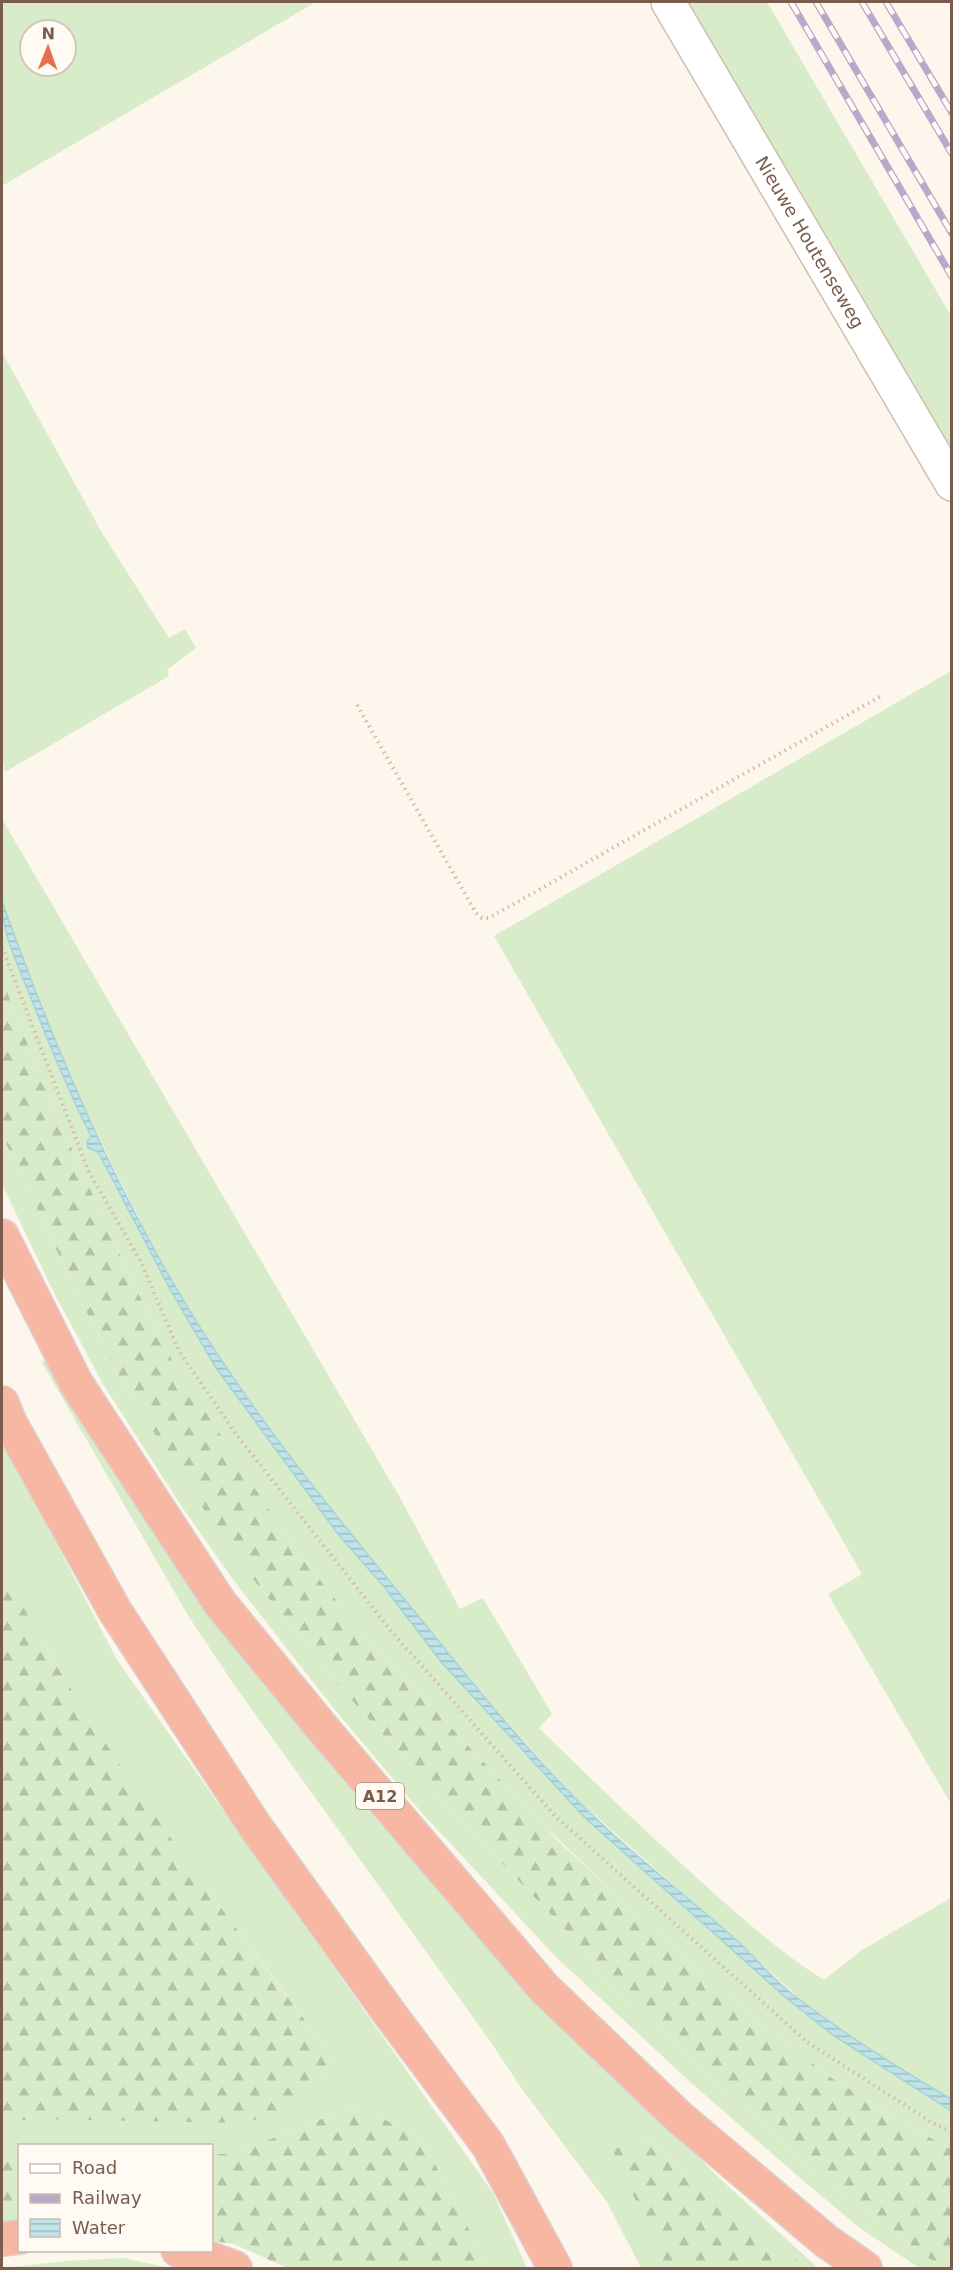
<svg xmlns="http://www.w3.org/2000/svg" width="953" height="2270" font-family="'DejaVu Sans',sans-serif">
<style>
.grass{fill:#d8ecc9;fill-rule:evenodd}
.forest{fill:url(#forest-firs)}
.water{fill:url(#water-rules);stroke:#a5d3da;stroke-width:1.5}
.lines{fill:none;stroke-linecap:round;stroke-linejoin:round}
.minor-casing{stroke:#d1beb0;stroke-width:36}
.motorway-casing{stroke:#dad1cd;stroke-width:36}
.path{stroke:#d9b8a5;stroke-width:4;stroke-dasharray:1.5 4.5;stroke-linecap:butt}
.minor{stroke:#fff;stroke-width:33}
.motorway{stroke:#f7b7a3;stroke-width:33}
.rail-casing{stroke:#b9a8c9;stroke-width:7}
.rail{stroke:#fffaf3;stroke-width:4.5;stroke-dasharray:14;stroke-linecap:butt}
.labels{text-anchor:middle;stroke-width:6;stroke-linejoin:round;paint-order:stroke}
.shield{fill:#fffaf3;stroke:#a28b7f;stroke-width:1.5}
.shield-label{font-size:16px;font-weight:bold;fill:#7a5c4d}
.street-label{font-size:18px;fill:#7a5c4d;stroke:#fffaf3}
</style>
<defs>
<pattern id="forest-firs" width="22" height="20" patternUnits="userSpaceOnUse" patternTransform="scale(1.5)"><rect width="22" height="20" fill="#d8ecc9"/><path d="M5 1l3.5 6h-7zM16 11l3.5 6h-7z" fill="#b4c2a5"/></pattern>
<pattern id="water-rules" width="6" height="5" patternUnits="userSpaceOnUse" patternTransform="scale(1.5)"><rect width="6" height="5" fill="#bfe3e8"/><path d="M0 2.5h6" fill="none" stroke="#a0bbbe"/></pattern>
</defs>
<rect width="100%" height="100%" fill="#fdf6ec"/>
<g class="grass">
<path d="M2,2H316L2,186ZM30,30H66V66H30Z"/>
<path d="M682,2H767L951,316V463Z"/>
<path d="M2,352L102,533L169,638L185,629L196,648L167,670L169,676L5,772L2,759Z"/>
<path d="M951,671V1804L828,1594L862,1574L494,936Z"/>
<path d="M2,819L399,1496L460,1609L483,1598L552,1714L539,1728C590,1778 642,1828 696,1877C737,1914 778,1951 824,1980L862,1950L951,1898V2149L918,2131L833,2079L766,2028L637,1914L544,1826L379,1651L326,1588L280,1527L217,1432L172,1360L132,1281L50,1101L2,979V917C27,991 55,1066 91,1136L88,1147L98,1152L171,1291L216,1368L337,1533L515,1744L584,1817L794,2004L800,1999L736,1940L574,1797L500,1714L346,1530L261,1418L230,1373L176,1288L144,1229L75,1088L48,1028L2,901Z"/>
<path d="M2,1135L74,1287L122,1382L200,1503L253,1579L349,1697L455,1814L597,1963L592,1969L824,2180L930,2259L946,2268H919L860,2228L807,2184L688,2080L555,1956L422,1813L335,1710L234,1581L180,1504L103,1384L53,1291L2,1184Z"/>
<path d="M41,1361H45L173,1563L312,1743L375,1818L537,2000L728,2186L818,2268L803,2267L694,2179L650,2139L613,2149L667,2268H641L607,2202L522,2089L486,2035L235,1686L189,1617Z"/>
<path d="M2,1438L117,1660L493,2193L527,2268H489L422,2139L357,2105L232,2154H212V2146H20L19,2160L2,2162V2122L302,2095L322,2074L338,2071L331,2055L162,1828L91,1722L26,1613L2,1567Z"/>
<path d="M123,2258L170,2268H2L66,2261Z"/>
</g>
<g class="forest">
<path d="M2,979L50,1101L132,1281L172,1360L280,1527L326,1588L379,1651L557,1840L637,1914L766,2028L833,2079L918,2131L951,2149V2268H946L930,2259L824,2180L592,1969L597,1963L455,1814L349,1697L253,1579L200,1504L122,1382L74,1287L2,1135Z"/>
<path d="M2,1567C93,1743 213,1897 331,2055L338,2071L322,2074L302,2095L275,2114L245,2123L38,2119L2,2122Z"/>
<path d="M357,2105L422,2139L489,2268H287L234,2244L212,2241V2154H232Z"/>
<path d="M650,2139L694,2179L806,2268H667L612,2149Z"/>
<path d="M19,2160V2236L2,2240V2162Z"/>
</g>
<path class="water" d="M2,901C50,1036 106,1169 179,1293C243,1401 321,1498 401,1595C457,1663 512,1734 574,1797C622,1846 681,1891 733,1937C754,1955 772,1979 795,1996C844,2034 898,2068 951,2099V2111L834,2036L785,1997L584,1817L442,1663L384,1587L337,1533L216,1368L171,1291L98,1152L88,1148L87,1142L91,1136C67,1089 48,1042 29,993C18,965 1,932 2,901Z"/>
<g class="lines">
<defs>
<g id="minor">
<path id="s1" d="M668,2L952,484"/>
</g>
<g id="motorway">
<path d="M2,1236L76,1383L220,1603L324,1730L544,1988L679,2117L826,2241L865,2268"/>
<path d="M2,1403L9,1421L115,1611L255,1826L390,2014L488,2145L555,2268"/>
<path d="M2,2239L20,2237"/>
<path d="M178,2250L205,2257L235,2268"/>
</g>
</defs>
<use href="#minor" class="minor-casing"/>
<use href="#motorway" class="motorway-casing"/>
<g class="path">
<path d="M357,705L476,913L482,918H489L883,695"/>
<path d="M2,947L88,1170L141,1262L179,1351L236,1434L391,1631L555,1816L807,2042L931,2122L952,2132"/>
</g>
<use href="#minor" class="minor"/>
<use href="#motorway" class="motorway"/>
<defs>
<g id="rail">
<path d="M791,2L952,277"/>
<path d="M816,2L952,234"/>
<path d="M862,2L952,154"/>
<path d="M886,2L952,113"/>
</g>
</defs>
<use href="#rail" class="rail-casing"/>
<use href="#rail" class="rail"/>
</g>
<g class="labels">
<rect class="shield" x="356" y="1783" width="48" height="26" rx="4.5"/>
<g class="shield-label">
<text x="380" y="1802">A12</text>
</g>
<g class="street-label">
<text dy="6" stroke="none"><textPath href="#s1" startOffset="279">Nieuwe Houtenseweg</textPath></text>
</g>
</g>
<rect width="953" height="2270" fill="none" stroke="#7a5c4d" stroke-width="6"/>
<rect x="18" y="2144" width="195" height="108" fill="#fffaf3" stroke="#cabbb1" stroke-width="1.5"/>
<rect x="30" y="2164" width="30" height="9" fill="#ffffff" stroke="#cabbb1" stroke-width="1.5"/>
<text x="72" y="2174" font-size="18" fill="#7a5c4d">Road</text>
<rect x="30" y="2194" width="30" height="9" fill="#b9a8c9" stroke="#cabbb1" stroke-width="1.5"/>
<text x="72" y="2204" font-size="18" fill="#7a5c4d">Railway</text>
<rect x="30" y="2219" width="30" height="18" fill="url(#water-rules)" stroke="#cabbb1" stroke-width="1.5"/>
<text x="72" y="2234" font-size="18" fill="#7a5c4d">Water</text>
<g transform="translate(48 48) rotate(1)"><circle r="28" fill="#fffaf3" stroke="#cabbb1" stroke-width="1.5"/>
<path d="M0-4.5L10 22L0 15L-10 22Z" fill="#e76f51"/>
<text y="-9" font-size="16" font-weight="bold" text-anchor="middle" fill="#7a5c4d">N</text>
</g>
</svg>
